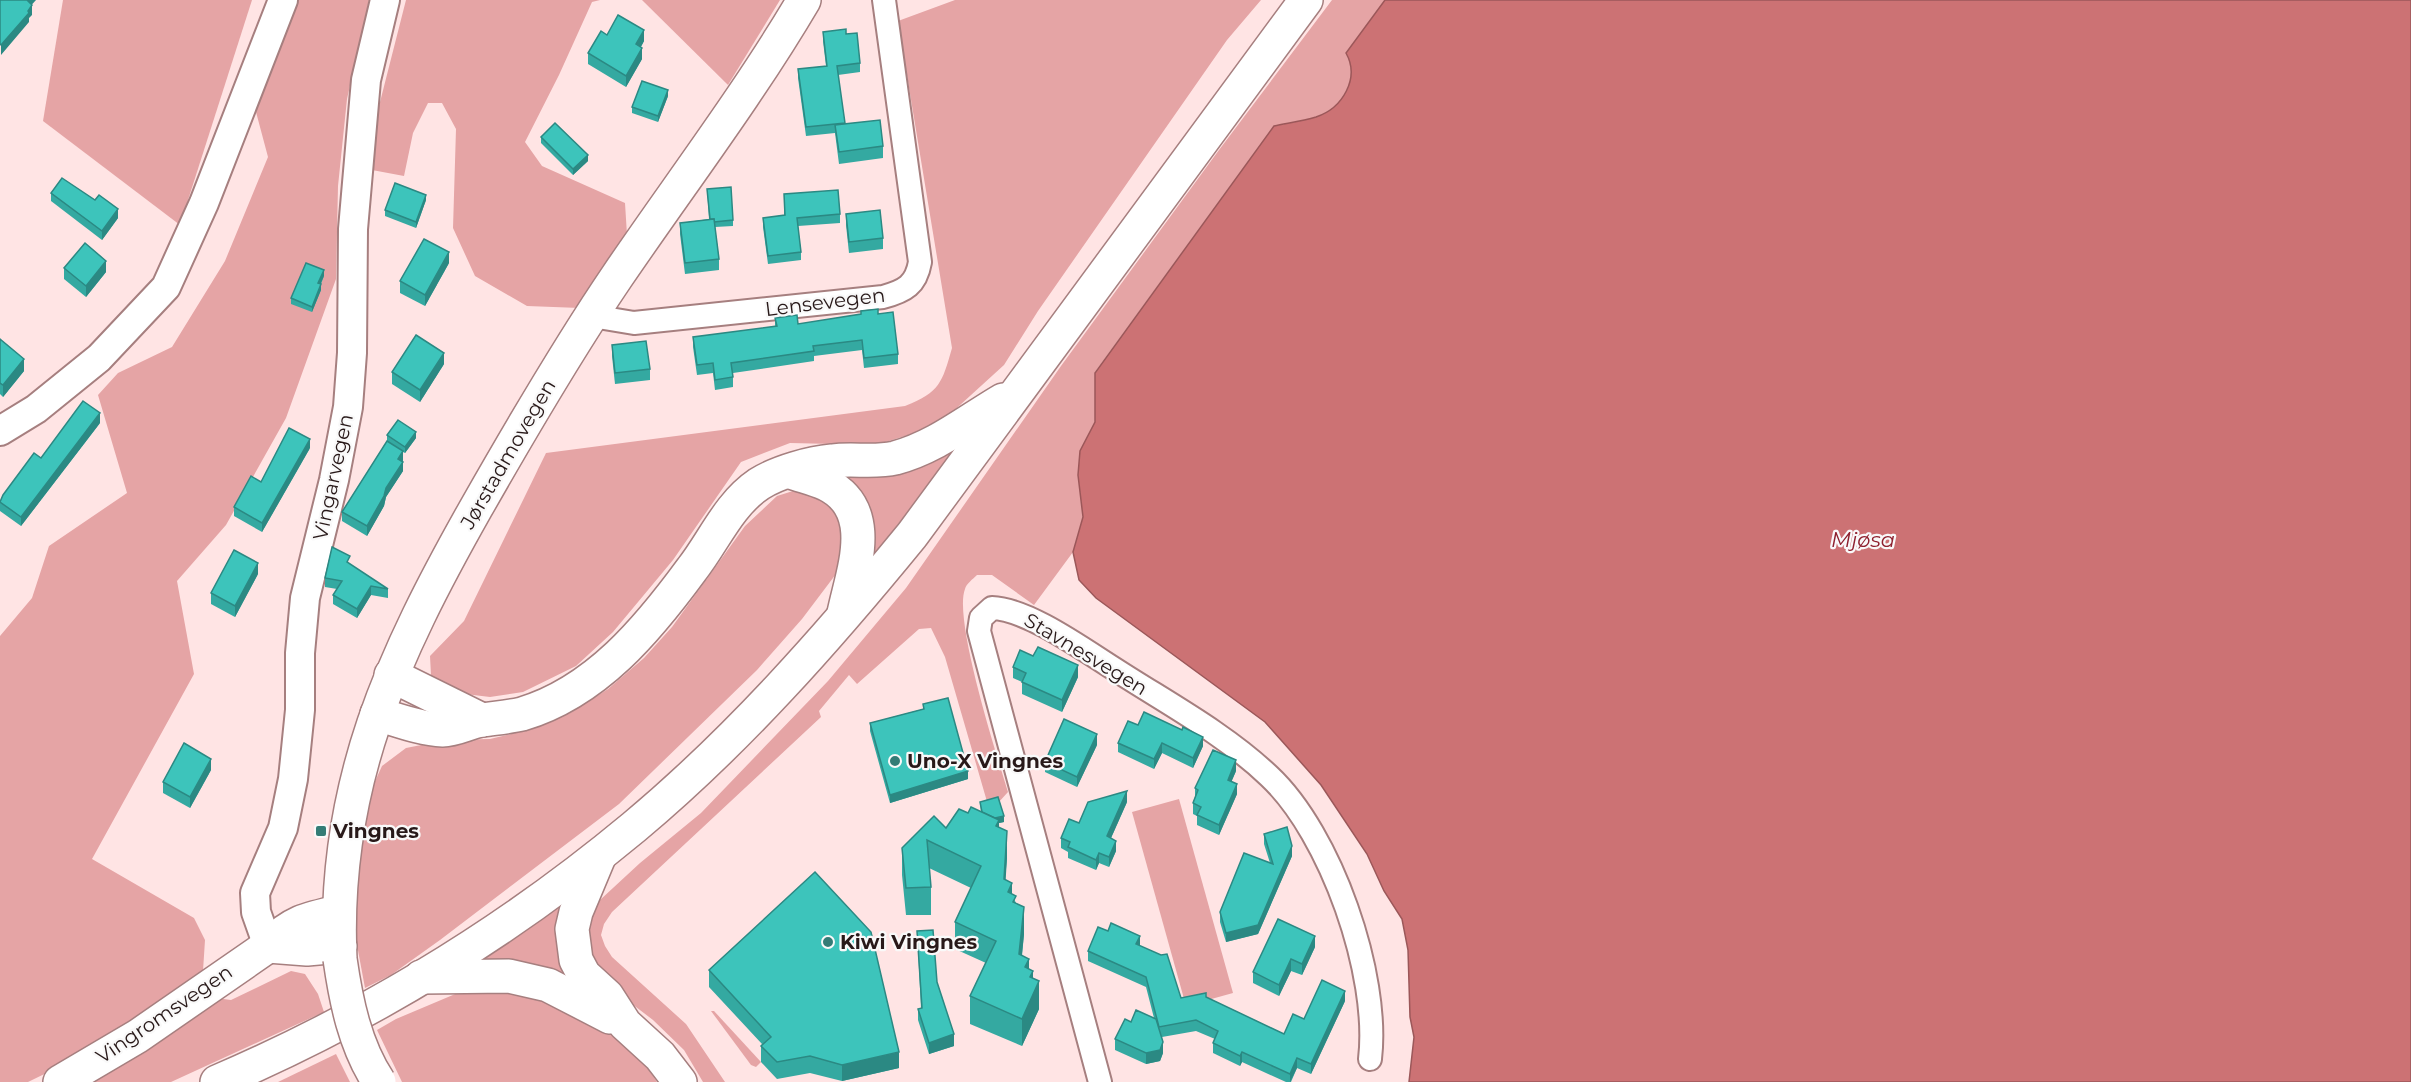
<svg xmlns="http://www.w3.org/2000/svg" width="2411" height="1082" font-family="Montserrat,sans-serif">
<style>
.green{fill:#e5a4a5}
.water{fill:#cc7274;stroke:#9b5759;stroke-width:1.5}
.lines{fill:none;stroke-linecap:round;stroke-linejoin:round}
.minor-casing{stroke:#a67f7f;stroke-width:26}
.tertiary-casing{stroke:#a67f7f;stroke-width:32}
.secondary-casing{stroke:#a67f7f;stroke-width:36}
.primary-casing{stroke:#a67f7f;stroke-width:36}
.trunk-casing{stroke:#a67f7f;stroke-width:36}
.minor{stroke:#fff;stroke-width:22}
.tertiary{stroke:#fff;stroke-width:28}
.secondary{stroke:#fff;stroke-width:33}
.primary{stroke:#fff;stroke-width:33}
.trunk{stroke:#fff;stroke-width:33}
.primary-bridge-casing{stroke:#a67f7f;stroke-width:36;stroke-linecap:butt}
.primary-bridge{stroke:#fff;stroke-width:33}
.wall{fill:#34a9a1}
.shaded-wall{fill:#2b8983}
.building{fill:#3dc4bb;stroke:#2b8983;stroke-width:1.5}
.poi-dot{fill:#347c76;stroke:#f9f9f9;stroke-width:2}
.labels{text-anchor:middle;stroke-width:4.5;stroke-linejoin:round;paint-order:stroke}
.street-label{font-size:20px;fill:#281919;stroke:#f9f9f9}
.poi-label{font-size:20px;font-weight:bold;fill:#281919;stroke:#f9f9f9;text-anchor:start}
.water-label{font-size:21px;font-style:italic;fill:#8e212f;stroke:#f9f9f9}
</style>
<rect width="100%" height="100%" fill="#ffe4e4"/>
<g class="green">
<path d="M63,0H252L180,225L43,121Z"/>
<path d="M295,0H369L347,99L338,186L336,279L286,418L226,525L177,581L194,674L92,859L194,918L205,940L203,971L133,1021L65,1064L28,1082H0V636L32,598L49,546L127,493L98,395L118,373L172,347L225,261L268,157L256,112Z"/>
<path d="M406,0H600L592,2L559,75L525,142L542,166L625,203L627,235L580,308L527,306L475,276L453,228L456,129L442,103H428L413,133L404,176L372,170L379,106Z"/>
<path d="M642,0H780L728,85Z"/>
<path d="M955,0H1261L1227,40L1038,311L1004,365L937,426L876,445L790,443L741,462L673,560L613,632L576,666L523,692L490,697L457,693L431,675L430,656L464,621L546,453L905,406C940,392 942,383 952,348L898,21Z"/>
<path d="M1332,0H1385L1346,53C1360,78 1343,108 1316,117C1302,121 1287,123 1274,126L1095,372V422L1080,451L1078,475L1083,517L1073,552L1034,605L992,575H977C973,579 966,584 965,589C953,619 997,756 1008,792L998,803L988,805L945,657L931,628L919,629L857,684L849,675L819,711L821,717L612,912L604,924L601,935L605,946L612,957L686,1024L725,1082H703L684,1050L653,1020L619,994L587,954L584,941L594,910L600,900L640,863L701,813L828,681L906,588L1061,366L1219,150Z"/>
<path d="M959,445L872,558L832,471Z"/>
<path d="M793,491H810L837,502L848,545L836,574L802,619L757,670L619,804L440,940L391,975L365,988L357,945L353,902L367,799L382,766L406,748L447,740L490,739L532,729L570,713L608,689L644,658L672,627L745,526L777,496Z"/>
<path d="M1179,799L1233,993L1186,1006L1132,812Z"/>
<path d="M568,898L572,978L478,964L479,959Z"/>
<path d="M291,971L305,974L318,994L324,1012L171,1082H84L216,998L231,1000Z"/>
<path d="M525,990C578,1014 625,1030 657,1082H402L377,1030L396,1019L460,992Z"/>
<path d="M711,1011H714L761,1062L756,1067L751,1065Z"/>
<path d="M336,1054L350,1082H278Z"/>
</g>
<path class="water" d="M1385,0H2411V1082H1409L1414,1037L1410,1017L1408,950L1402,919L1384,891L1367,854L1321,785L1265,722L1096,598L1079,580L1073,552L1083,517L1078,475L1080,451L1095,422V373L1274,126C1288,123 1302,121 1316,117C1343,108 1360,78 1346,53Z"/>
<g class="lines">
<defs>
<g id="minor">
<path d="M592,316L634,323L883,297C905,291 916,285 920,262L884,0"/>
<path d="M1100,1082L979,631L981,618L992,608C1028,609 1084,650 1116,670C1167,703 1225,734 1269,776C1331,834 1380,975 1370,1059"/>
</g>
<g id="tertiary">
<path d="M0,431L36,409L99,358L166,287L204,203L283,0"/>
<path d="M268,946L256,912L255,893L283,828L293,779L300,710V653L305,598L334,480L348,407L352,353L353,229L366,80L385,0"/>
</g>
<g id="secondary">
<path d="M268,946L307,949L340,946"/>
<path d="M60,1082L138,1036L268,946C292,922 306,919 339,912"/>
</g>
<path id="primary" d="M340,959C332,785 393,655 476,508C521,429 567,350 618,275C680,184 748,95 804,0"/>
<g id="trunk">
<path d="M791,472C802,476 815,479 826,484C878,510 853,570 844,613"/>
<path d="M391,675L482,720"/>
<path d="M377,714C398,720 420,729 443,730C456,730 469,722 482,720C496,718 509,717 522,714C596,692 648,629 692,569C714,541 728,505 759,484C778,472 810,463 832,461C853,458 874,463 895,458C936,447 967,421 1003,400"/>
<path d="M599,857L576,912L572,929L576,960L584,975L607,996L625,1024L660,1056L680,1082"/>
<path d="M421,977L509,976L548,985L610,1017"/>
<path d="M217,1082C366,1018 509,931 634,827C737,741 827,639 912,535L1306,0"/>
</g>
</defs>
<use href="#minor" class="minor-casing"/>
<use href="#tertiary" class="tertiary-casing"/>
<use href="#secondary" class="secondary-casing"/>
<use href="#primary" class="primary-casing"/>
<use href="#trunk" class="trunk-casing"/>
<use href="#minor" class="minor"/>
<use href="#tertiary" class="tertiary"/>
<use href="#secondary" class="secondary"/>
<use href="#primary" class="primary"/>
<use href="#trunk" class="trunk"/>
<defs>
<path id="primary-bridge" d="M340,959C346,1001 355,1046 379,1082"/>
</defs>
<use href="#primary-bridge" class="primary-bridge-casing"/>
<use href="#primary-bridge" class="primary-bridge"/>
</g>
<g class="wall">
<path d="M823,32L846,34L860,63V72L838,75L845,124L883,146V158L839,164L835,133L806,136L798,78V69L826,66L823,41Z"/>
<path d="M607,35L644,41L641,47L642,59L626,87L588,64V53Z"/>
<path d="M668,96L658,122L632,113V107Z"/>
<path d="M541,137L588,161L573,175L541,143Z"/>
<path d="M707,189L733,220V226L715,227L719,259V270L685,274L680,234V223L709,219Z"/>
<path d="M51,193L118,218L102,240L51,201Z"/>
<path d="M784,194L840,214V223L798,226L801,252V260L768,264L763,227V218L784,215Z"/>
<path d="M426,200L416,228L385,216V210Z"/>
<path d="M846,214L883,238V249L849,253L846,225Z"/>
<path d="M449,263L425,306L400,293V281Z"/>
<path d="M64,268L106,272L86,297L64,279Z"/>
<path d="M324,276L321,284V290L312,312L291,304V298Z"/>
<path d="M878,314L898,354V364L864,368L862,350L814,356V361L733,373V387L715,390L713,373L697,375L693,347V337L775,327V318L798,324Z"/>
<path d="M0,339L24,371L3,397L0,394Z"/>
<path d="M612,345L650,369V380L615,384L612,356Z"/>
<path d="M444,364L420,402L392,384V372Z"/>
<path d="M100,423L21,526L0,511V501L41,458Z"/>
<path d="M387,435L416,438L405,453L403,452V471L386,497L384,506L367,536L342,521V512L387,441Z"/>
<path d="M310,448L262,532L234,516V507Z"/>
<path d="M350,565L388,589V598L371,595L357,618L333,604V595L337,589L325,587V578Z"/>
<path d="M258,574L235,617L211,604V593Z"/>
<path d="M1013,667L1078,677L1062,712L1022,694V682L1013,678Z"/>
<path d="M923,704L968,779L890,803L870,731V723L923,709Z"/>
<path d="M1138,725L1203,746L1193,768L1162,753L1154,769L1118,752V743Z"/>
<path d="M1097,745L1077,787L1045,772V762Z"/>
<path d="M211,770L190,808L163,793V782Z"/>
<path d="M1236,771L1231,782L1237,794L1219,835L1197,825V816L1193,814V803L1195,797V788Z"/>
<path d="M980,802L1004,822L999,823V827L1007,858L1005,880L1016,903L1024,934L1022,956L1033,978L1039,1009L1022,1046L970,1024V996L986,963L955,949V922L971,888L929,868L931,887V915H906L902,875V848L946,828L968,813L981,812Z"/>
<path d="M1127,802L1111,838L1116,851L1109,867L1099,863L1096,870L1068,858V852L1061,848V838L1079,823Z"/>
<path d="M1264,834L1292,856L1258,934L1226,942L1220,922V912L1270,863L1264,844Z"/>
<path d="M917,931L937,982L954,1046L929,1054L918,1020V1009L921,1008Z"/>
<path d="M1140,946L1181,998L1206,997L1284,1034L1304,1019L1345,1001L1311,1074L1297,1068L1291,1082H1286L1242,1062L1240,1066L1213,1053V1043L1215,1039L1196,1031L1162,1037L1163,1053L1160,1061L1146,1064L1115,1050V1039L1131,1022L1154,1018L1146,987L1088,961V951Z"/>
<path d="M1315,947L1302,975L1291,971L1279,996L1253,983V972Z"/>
<path d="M709,970L899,1068L842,1081L810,1073L777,1079L761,1062V1046L762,1044L709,987Z"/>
</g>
<g class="shaded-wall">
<path d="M27,0H36L27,10Z"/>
<path d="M32,5V15L29,18V22L1,55V45Z"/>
<path d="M644,30V41L636,55V44Z"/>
<path d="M642,48V59L626,87V76Z"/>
<path d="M668,90V96L658,122V116Z"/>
<path d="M588,155V161L573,175V169Z"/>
<path d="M426,195V200L416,228V222Z"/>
<path d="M118,209V218L102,240V231Z"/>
<path d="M449,252V263L425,306V295Z"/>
<path d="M106,261V272L86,297V286Z"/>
<path d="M324,270V276L318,289V283Z"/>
<path d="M321,284V290L312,312V307Z"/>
<path d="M444,353V364L420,402V390Z"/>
<path d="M24,359V371L3,397V385Z"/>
<path d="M100,413V423L21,526V517Z"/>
<path d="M416,432V438L405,453V447Z"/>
<path d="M310,439V448L262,532V523Z"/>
<path d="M403,451V460L398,468V459Z"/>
<path d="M403,462V471L386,497L384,506L367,536V526L386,488Z"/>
<path d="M258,563V574L235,617V606Z"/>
<path d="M371,586V595L357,618V609Z"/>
<path d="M1078,665V677L1062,712V700Z"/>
<path d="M1097,734V745L1077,787V777Z"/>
<path d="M1203,737V746L1193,768V758Z"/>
<path d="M1162,743V753L1154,769V759Z"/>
<path d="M211,759V770L190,808V797Z"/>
<path d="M1236,760V771L1228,790V780Z"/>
<path d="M968,771V779L890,803V795Z"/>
<path d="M1237,784V794L1219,835V825Z"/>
<path d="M1127,791V802L1107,847V836Z"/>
<path d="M1004,816V822L999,823V847L984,821Z"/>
<path d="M1007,831V858L1004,907V879Z"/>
<path d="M1116,841V851L1109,867V857Z"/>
<path d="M1292,846V856L1258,934L1226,942V933Z"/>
<path d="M1099,853V863L1096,870V860Z"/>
<path d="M1012,883V911L1008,892Z"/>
<path d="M1024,907V934L1019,982V954Z"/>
<path d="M1140,936V946L1136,944Z"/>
<path d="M1315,936V947L1302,975V964Z"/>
<path d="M1029,959V987L1025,967Z"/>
<path d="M1291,959V971L1279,996V985Z"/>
<path d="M1033,971V994L1039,981V1009L1022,1046V1019L1030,977Z"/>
<path d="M1345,991V1001L1311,1074V1064Z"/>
<path d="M954,1034V1046L929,1054V1043Z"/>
<path d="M1163,1042V1053L1160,1061L1146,1064V1053Z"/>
<path d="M899,1052V1068L842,1081V1065Z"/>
<path d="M1242,1052V1062L1240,1066V1056Z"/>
<path d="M1297,1058V1068L1290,1082V1074Z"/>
</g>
<g class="building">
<path d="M0,0H27L32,5L28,11L29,13L1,45L0,44Z"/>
<path d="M618,15L644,30L636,44L642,48L626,76L588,53L601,31L607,35Z"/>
<path d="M846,29V34L857,33L860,63L837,66L845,123L806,127L798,69L827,66L823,32Z"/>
<path d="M642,81L668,90L658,116L632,107Z"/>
<path d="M880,120L883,146L839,152L835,125Z"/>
<path d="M555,123L588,155L573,169L541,137Z"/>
<path d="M62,178L95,200L99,195L118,209L102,231L51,193Z"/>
<path d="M395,183L426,195L416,222L385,210Z"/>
<path d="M731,187L733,220L714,222V219H710L707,189Z"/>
<path d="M838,190L840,214L797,218L801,252L768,256L763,218L785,215L784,194Z"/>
<path d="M880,210L883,238L849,242L846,214Z"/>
<path d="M714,219L719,259L685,263L680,223Z"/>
<path d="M424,239L449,252L425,295L400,281Z"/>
<path d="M85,243L106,261L86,286L64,268Z"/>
<path d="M306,263L324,270L318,283L321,284L312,307L291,298Z"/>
<path d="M878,309V314L893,312L898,354L864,358L862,340L813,346L814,351L731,363L733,377L715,380L713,363L697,365L693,337L777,326L775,318L797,315L798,324L861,314V311Z"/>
<path d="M416,335L444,353L420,390L392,372Z"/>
<path d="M0,339L24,359L3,385L0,383Z"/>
<path d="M646,341L650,369L615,373L612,345Z"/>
<path d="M83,401L100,413L21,517L0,502L3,495L34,453L41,458Z"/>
<path d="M398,420L416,432L405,447L387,435Z"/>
<path d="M289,428L310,439L262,523L234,507L251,476L261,482Z"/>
<path d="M387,441L403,451L398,459L403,462L386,488L384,496L367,526L342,512Z"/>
<path d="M332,547L350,556L347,562L388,589L371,586L357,609L333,595L342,581L325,578Z"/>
<path d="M234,550L258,563L235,606L211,593Z"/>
<path d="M1038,647L1078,665L1062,700L1022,682L1026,673L1013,667L1020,650L1033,656Z"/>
<path d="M948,698L968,771L890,795L870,723L924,709L923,704Z"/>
<path d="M1144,712L1182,730L1183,727L1203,737L1193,758L1162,743L1154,759L1118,743L1128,721L1138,725Z"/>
<path d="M1064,719L1097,734L1077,777L1045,762Z"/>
<path d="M184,743L211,759L190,797L163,782Z"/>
<path d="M1213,750L1236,760L1228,780L1237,784L1219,825L1197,815L1201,807L1193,803L1198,790L1195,788Z"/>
<path d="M1127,791L1107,836L1116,841L1109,857L1099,853L1096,860L1068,847L1070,842L1061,838L1069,819L1079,823L1088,802Z"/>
<path d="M998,797L1004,816L995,818L982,812L980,802Z"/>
<path d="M971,807L999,820L996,826L1007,831L1004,879L1012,883L1008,892L1016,896L1013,902L1024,907L1019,954L1029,959L1025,967L1033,971L1030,977L1039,981L1022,1019L970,996L996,941L955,922L981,866L927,840L931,887L906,888L902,848L934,816L946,828L959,809L968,813Z"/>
<path d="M1287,827L1292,846L1258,925L1226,933L1220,912L1244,853L1273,864L1264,834Z"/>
<path d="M815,872L871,932L899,1052L842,1065L810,1056L777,1062L761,1046L771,1037L709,970Z"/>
<path d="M1278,919L1315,936L1302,964L1291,959L1279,985L1253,972Z"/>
<path d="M1111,923L1140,936L1136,944L1161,955L1167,954L1181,998L1206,993V997L1284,1034L1293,1014L1304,1019L1322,980L1345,991L1311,1064L1297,1058L1290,1074L1242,1052L1240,1056L1213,1043L1218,1031L1196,1020L1159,1027L1146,977L1088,951L1098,927L1108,931Z"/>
<path d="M933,930L937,982L954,1034L929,1043L918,1009L922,1008L917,931Z"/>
<path d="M1136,1010L1156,1019L1163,1042L1160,1050L1146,1053L1115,1039L1125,1019L1131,1022Z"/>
</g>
<g class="poi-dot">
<circle cx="895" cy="761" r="6"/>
<rect x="315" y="825" width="12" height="12" rx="3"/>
<circle cx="828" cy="942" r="6"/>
</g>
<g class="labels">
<g class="street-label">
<text transform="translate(825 302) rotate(-7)" y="7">Lensevegen</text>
<text transform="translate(508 454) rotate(-60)" y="7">Jørstadmovegen</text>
<text transform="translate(333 477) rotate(-78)" y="7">Vingarvegen</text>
<text transform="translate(1086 654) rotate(31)" y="7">Stavnesvegen</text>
<text transform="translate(164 1014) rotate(-34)" y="7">Vingromsvegen</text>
</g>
<g class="poi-label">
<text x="907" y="768">Uno-X Vingnes</text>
<text x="333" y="838">Vingnes</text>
<text x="840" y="949">Kiwi Vingnes</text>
</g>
<g class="water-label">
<text x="1863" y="547">Mjøsa</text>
</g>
</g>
</svg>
